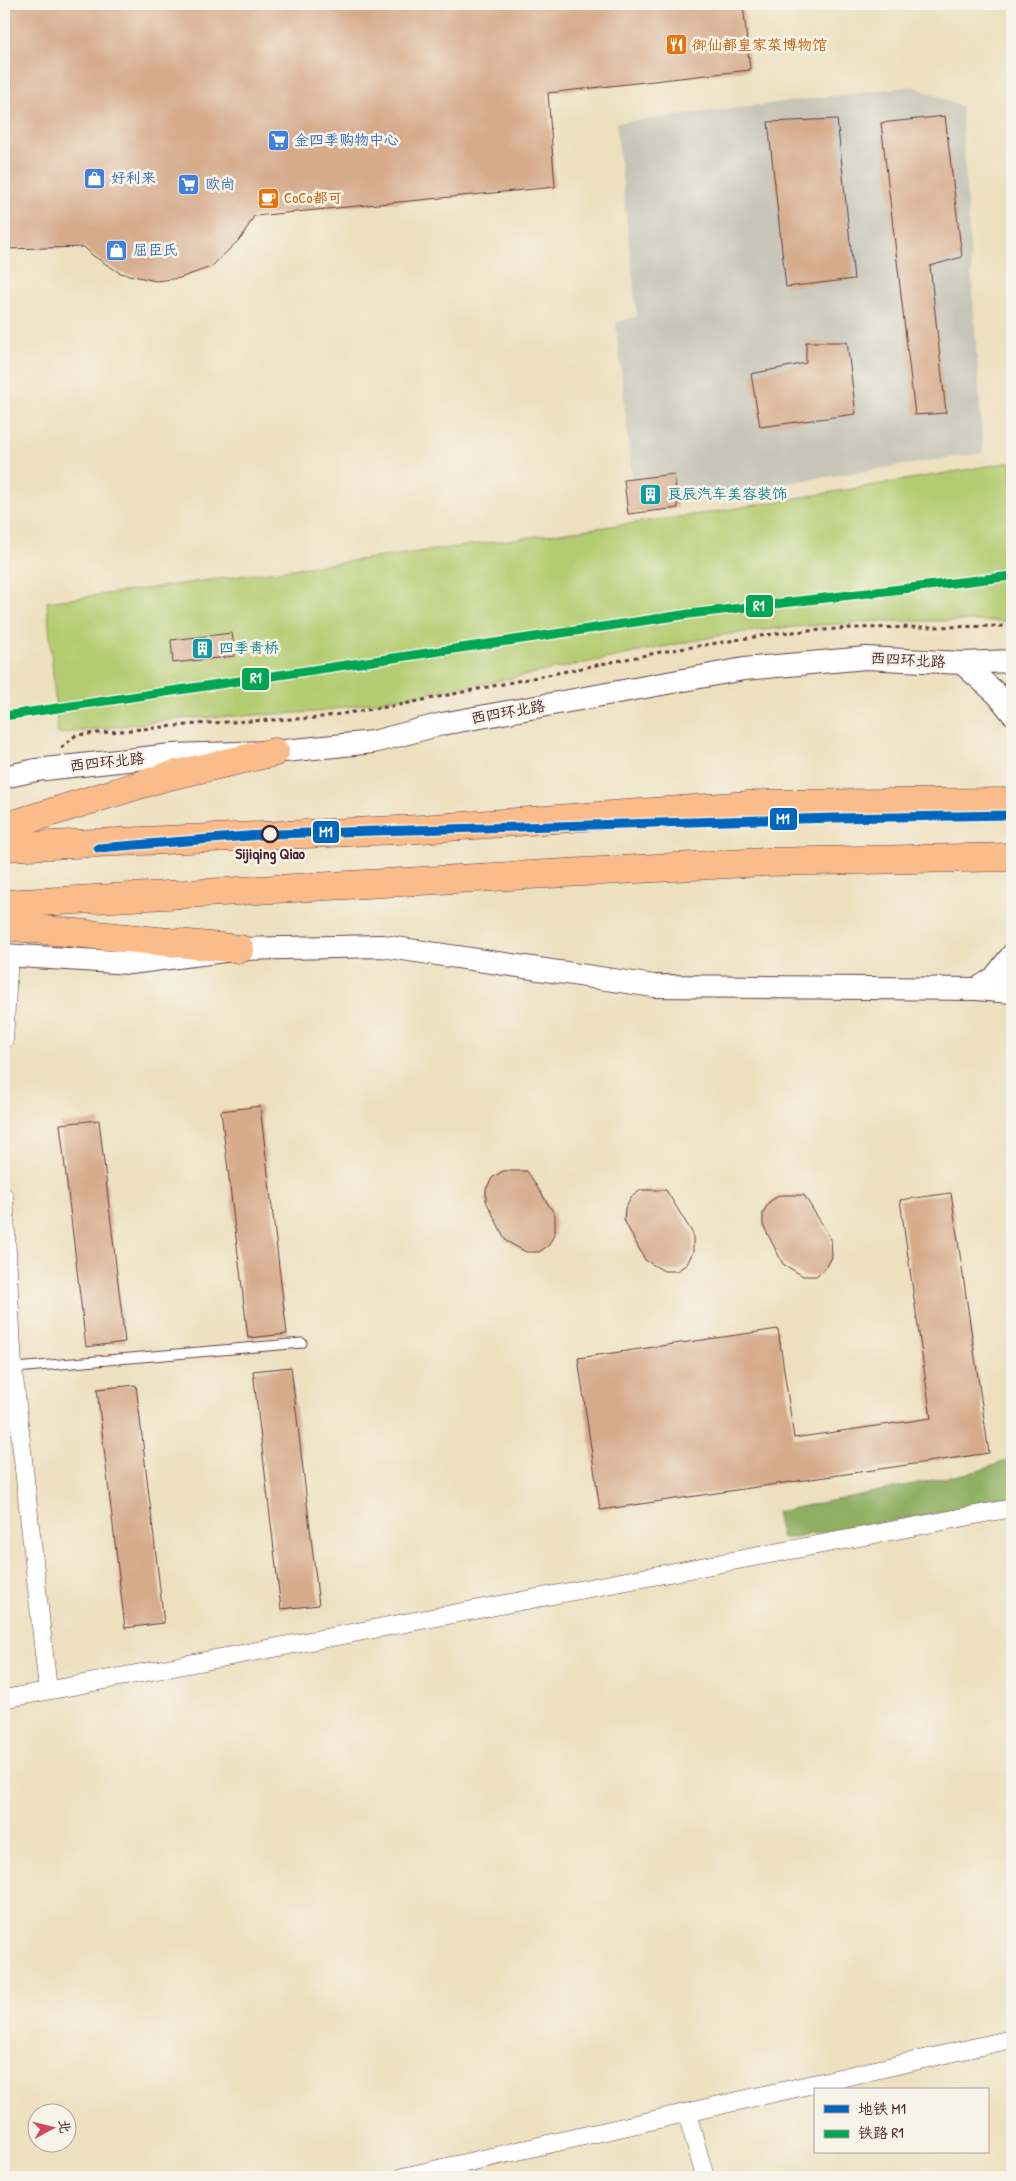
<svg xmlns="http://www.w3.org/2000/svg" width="1016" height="2181" font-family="'Patrick Hand','LXGW WenKai TC',sans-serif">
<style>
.industrial{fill:#c6c5b8}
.green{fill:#b4cc71;stroke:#7f764e}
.forest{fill:#8fb063;stroke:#6c6847}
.building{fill:#d6ab8c}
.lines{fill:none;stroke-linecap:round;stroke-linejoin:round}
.service-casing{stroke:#623c41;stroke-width:11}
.minor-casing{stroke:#623c41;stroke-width:19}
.tertiary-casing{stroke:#623c41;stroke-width:24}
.trunk-casing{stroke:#623c41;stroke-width:29}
.path{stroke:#623c41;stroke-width:3;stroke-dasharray:4 4;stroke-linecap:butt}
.service{stroke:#fff;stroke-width:9}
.minor{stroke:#fff;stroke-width:18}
.tertiary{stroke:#fff;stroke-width:22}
.trunk{stroke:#fabc8b;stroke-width:28}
.rail-casing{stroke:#4a1f2b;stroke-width:5.5}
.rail{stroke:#f7f3e8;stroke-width:4;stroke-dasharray:11;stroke-linecap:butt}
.rail-1-casing{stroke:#f7f3e8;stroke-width:12}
.rail-1{stroke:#00a651;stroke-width:9}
.metro-1-casing{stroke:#f7f3e8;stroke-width:12}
.metro-1{stroke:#0065bd;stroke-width:9}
.stop-dot{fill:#f7f3e8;stroke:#4a1f2b;stroke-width:2.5}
.labels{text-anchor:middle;stroke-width:5;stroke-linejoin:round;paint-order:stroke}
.food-label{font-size:15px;fill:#c56008;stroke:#f7f3e8;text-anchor:start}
.shop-label{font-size:15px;fill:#366cbe;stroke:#f7f3e8;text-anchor:start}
.culture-label{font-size:15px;fill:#0d838f;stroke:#f7f3e8;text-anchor:start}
.street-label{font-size:15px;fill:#4a1f2b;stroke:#f7f3e8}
.stop-label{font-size:15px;font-weight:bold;fill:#4a1f2b;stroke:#f7f3e8}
.line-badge{stroke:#f7f3e8;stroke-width:2}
.badge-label{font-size:14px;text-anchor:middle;font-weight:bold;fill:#fff}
</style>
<rect width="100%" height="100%" fill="#f7f3e8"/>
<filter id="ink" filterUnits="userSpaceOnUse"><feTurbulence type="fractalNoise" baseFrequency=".02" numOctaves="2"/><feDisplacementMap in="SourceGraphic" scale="10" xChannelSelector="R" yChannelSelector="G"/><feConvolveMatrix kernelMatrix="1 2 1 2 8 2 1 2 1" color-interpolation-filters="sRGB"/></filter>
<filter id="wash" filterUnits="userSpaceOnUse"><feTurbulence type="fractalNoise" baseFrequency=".0096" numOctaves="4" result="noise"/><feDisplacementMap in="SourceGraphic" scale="20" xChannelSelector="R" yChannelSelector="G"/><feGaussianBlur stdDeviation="1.12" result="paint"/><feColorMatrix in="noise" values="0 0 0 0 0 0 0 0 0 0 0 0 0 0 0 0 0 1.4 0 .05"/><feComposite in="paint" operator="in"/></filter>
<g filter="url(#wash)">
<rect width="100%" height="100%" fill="#ede0bf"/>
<path class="industrial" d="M913,86L961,106L983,453L635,506L616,323L637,316L616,123Z"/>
<path class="green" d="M1012,462V621H880L780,628L722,635L487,683L316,712L178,719L58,734L47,602L708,513Z"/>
<path class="forest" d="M1012,1459V1501L782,1539L776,1512L978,1471Z"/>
<g id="blocks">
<g class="building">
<path d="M4,4H743L750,70L548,93L555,187L254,216L242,237L211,267L180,278L156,281L120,273L92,255L84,247L4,249Z"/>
<path d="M945,116L962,257L930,266L946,413L915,415L881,123Z"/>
<path d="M837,119L854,279L786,287L768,122Z"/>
<path d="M806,342H847L856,414L760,427L751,374L806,363Z"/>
<path d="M674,474L678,508L628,514L624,480Z"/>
<path d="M232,633L235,656L173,663L171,640Z"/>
<path d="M260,1106L287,1334L248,1338L221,1111Z"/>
<path d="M99,1120L125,1342L86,1347L60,1124Z"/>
<path d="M503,1171H527L555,1215V1233L549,1245L539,1252H526L506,1241L486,1201V1189L492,1178Z"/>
<path d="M641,1190H666L693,1234V1252L687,1264L677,1271H664L645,1260L624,1220L625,1208L631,1197Z"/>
<path d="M951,1193L989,1453L600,1510L578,1358L778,1329L794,1438L931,1418L900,1200Z"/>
<path d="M780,1195H804L831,1239L832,1257L826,1268L816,1276H803L783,1264L763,1225V1213L769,1202Z"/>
<path d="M291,1367L319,1605L281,1609L253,1371Z"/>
<path d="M136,1385L164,1623L125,1628L97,1389Z"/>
</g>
</g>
</g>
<g filter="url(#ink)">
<use href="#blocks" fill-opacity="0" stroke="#623c41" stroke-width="1"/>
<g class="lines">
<defs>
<path id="service" d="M4,1369L302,1343"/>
<g id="minor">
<path d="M4,1040L9,955"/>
<path d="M4,1196L13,1368L48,1690"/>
<path d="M4,1699L1012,1508"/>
<path d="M687,2113L705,2177"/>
<path d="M403,2177L1012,2039"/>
</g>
<g id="tertiary">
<path d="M962,663L997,694L1012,713"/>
<path d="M4,777L36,770L172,755L275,752L373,742L442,724L744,669L866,658L962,663L1012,661"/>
<path d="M4,955L130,963L240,949L382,946L654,986L977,989L1012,992"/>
<path d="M977,989L994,978L1012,955"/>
</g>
<g id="trunk">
<path d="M4,827L165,777L275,752"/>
<path d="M4,847L420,829L762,804L1012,802"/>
<path d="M4,904L765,862L1012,857"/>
<path d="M4,926L240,949"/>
</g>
</defs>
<use href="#service" class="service-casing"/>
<use href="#minor" class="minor-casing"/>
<use href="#tertiary" class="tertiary-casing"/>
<use href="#trunk" class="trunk-casing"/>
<path class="path" d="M61,748L76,735L209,723L315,718L399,705L661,652L779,633L852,628L1012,626"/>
<use href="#service" class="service"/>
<use href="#minor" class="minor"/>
<use href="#tertiary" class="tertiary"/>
<use href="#trunk" class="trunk"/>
<defs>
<path id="rail" d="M4,716L689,614L1012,576"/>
</defs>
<use href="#rail" class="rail-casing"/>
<use href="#rail" class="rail"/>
<defs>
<path id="rail-1" d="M4,716L689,614L1012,576"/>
</defs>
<use href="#rail-1" class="rail-1-casing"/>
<use href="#rail-1" class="rail-1"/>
<defs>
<path id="metro-1" d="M98,848L273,834L834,818L1012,815"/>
</defs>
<use href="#metro-1" class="metro-1-casing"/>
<use href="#metro-1" class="metro-1"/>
</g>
</g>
<defs>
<symbol id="restaurant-square" viewBox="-11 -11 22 22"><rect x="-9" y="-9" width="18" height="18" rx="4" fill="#e8710a" stroke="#f7f3e8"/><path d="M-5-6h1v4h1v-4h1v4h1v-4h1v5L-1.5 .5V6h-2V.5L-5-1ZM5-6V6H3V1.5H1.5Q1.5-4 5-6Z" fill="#fff"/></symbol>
<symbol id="supermarket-square" viewBox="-11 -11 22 22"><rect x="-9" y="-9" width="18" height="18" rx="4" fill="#3f7fe0" stroke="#f7f3e8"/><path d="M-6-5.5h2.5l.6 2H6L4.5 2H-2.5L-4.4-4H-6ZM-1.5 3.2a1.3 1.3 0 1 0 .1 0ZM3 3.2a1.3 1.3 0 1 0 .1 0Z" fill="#fff"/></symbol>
<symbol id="shop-square" viewBox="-11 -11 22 22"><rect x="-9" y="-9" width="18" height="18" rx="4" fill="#3f7fe0" stroke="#f7f3e8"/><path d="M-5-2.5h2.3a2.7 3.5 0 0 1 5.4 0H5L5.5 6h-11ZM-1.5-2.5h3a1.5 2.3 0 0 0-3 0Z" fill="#fff"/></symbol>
<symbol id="cafe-square" viewBox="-11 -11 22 22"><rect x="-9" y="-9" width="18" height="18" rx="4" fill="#e8710a" stroke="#f7f3e8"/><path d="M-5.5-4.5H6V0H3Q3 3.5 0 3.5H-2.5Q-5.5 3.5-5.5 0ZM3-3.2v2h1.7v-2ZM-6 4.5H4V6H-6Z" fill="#fff"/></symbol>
<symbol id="building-square" viewBox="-11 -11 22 22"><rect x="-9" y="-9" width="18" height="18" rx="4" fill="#0f9aa8" stroke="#f7f3e8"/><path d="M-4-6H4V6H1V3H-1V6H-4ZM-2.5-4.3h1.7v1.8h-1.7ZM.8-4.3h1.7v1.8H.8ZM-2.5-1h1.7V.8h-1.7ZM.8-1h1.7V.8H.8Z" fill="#fff"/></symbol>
</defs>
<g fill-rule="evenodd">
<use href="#restaurant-square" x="664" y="32" width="25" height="25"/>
<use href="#supermarket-square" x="266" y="128" width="25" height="25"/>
<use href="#shop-square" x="82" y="166" width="25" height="25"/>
<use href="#supermarket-square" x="176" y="172" width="25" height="25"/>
<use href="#cafe-square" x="256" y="186" width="25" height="25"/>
<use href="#shop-square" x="104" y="238" width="25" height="25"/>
<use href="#building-square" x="638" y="482" width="25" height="25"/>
<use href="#building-square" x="190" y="636" width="25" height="25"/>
</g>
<circle class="stop-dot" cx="270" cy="834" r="8"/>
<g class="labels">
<g class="food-label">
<text x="692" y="50">御仙都皇家菜博物馆</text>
<text x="284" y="203">CoCo都可</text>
</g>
<g class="shop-label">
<text x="294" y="145">金四季购物中心</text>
<text x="111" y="183">好利来</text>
<text x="205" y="189">欧尚</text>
<text x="133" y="255">屈臣氏</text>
</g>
<g class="culture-label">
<text x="667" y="499">良辰汽车美容装饰</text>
<text x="219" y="653">四季青桥</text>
</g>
<g class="street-label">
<text transform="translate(908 660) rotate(3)" y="5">西四环北路</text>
<text transform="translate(508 712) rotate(-10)" y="5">西四环北路</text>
<text transform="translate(107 762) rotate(-6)" y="5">西四环北路</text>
</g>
<g class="stop-label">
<text x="270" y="859">Sijiqing Qiao</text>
</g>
</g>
<g class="line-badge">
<rect x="745" y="594" width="29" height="24" rx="5" fill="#00a651"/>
<rect x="241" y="667" width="29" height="24" rx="5" fill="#00a651"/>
<rect x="769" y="807" width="29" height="24" rx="5" fill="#0065bd"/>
<rect x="312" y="820" width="28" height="24" rx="5" fill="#0065bd"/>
</g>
<g class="badge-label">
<text x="759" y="611">R1</text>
<text x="256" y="683">R1</text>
<text x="783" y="824">M1</text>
<text x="326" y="837">M1</text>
</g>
<rect width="1016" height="2181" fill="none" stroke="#f7f3e8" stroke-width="20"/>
<rect x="814" y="2088" width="175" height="65" fill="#f7f3e8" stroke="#b29e9c"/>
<rect x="824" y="2105" width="25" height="8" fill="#0065bd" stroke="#b29e9c"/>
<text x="858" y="2114" font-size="15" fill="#4a1f2b">地铁 M1</text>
<rect x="824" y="2130" width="25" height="8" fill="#00a651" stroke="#b29e9c"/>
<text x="858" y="2138" font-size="15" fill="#4a1f2b">铁路 R1</text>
<g transform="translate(52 2128) rotate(83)"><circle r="24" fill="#f7f3e8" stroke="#b29e9c"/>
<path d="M0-4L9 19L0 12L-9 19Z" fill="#d1495b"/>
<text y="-8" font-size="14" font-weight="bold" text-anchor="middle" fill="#4a1f2b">北</text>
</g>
</svg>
